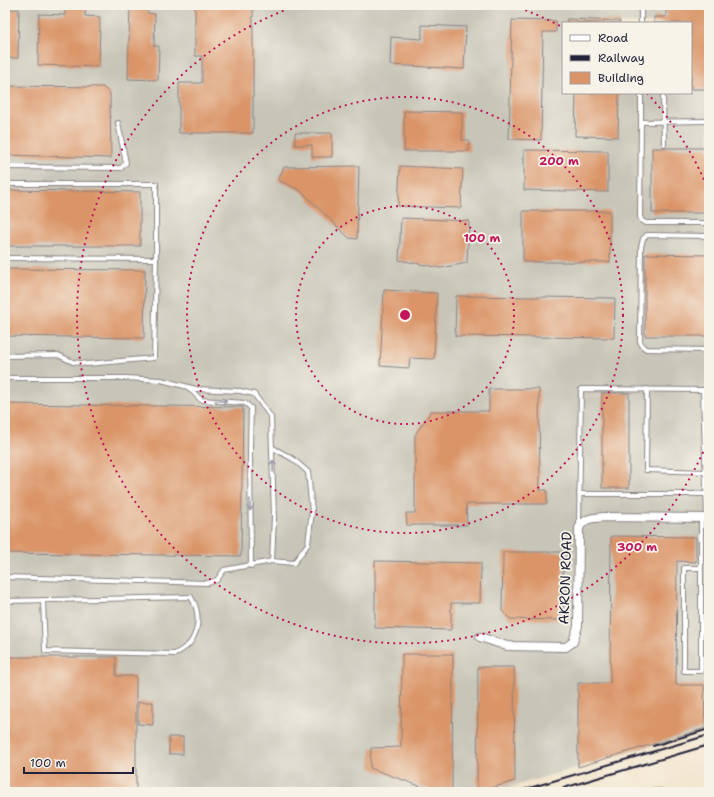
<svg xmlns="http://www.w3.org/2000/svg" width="714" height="797" font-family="'Shantell Sans',sans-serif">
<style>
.industrial{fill:#c7c4b8;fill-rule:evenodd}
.building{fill:#da9468}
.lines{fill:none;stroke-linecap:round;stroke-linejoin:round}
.lane-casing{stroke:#8a8282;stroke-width:6}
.street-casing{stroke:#8a8282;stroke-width:10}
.lane{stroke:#fff;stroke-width:4}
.street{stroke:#fff;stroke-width:8}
.rail{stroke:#22223b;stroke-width:2}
.oneway{stroke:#9c9ca7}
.ring{fill:none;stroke:#c2185b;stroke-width:2;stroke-dasharray:2 4}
.labels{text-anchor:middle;stroke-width:3.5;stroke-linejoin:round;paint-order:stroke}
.street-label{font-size:14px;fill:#22223b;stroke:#f7f3e8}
.centre{fill:#c2185b;stroke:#f7f3e8;stroke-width:2}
.ring-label{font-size:12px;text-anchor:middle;font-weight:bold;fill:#c2185b;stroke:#f7f3e8;stroke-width:3.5;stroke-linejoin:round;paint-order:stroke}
</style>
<rect width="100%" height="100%" fill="#f7f3e8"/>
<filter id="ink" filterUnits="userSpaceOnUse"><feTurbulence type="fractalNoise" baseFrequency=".025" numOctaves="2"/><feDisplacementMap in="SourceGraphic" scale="8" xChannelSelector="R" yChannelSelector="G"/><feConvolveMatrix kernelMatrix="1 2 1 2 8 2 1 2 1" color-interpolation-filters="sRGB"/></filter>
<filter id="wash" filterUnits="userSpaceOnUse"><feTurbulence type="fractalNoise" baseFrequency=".012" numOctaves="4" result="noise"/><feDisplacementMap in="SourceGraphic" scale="16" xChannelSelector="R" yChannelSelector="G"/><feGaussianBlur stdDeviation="0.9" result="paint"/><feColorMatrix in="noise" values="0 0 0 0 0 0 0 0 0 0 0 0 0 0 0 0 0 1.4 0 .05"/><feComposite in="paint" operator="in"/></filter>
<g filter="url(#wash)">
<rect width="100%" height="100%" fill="#f2e3c9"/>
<path class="industrial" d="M5,5H709V729L494,792H5ZM563,23H691V93H563Z"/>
<g id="blocks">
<g class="building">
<path d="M65,5H86L85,16L100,17L99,67L38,65L39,14L65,15Z"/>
<path d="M130,5H147V13L155,14L154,46H159L158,80L128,79Z"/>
<path d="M195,5H253V133H179V83H202V56H195Z"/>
<path d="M666,5H709V89H691V23H654V17H666Z"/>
<path d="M5,9H19L18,58H5Z"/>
<path d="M567,19L620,21V23H566Z"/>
<path d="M512,20L556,21V32H543L541,140L509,139Z"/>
<path d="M422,25L466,27L464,69L390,65L391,37L422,39Z"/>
<path d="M5,86L103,87L110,94L111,158L5,155Z"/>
<path d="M576,93H619L618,137L575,136Z"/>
<path d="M404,111L462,112V140H469V151H404Z"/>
<path d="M295,133H332V157H312V145H295Z"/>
<rect x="652" y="148" width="57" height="65"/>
<path d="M524,150L608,151V192L524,190Z"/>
<path d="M359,166L357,239L349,238L301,191L278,180L284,167Z"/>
<path d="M400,166L463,169L461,208L398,206Z"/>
<path d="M5,190L140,192V246H5Z"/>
<rect x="523" y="211" width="87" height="51"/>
<path d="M401,218L469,221L467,263L441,268L399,260Z"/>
<path d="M645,254L709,255V336H645Z"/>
<path d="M5,269L145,270L144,338L5,336Z"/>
<path d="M384,290L437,293L434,359L410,358L409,368L380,366Z"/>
<path d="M456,296L615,298L614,338L455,336Z"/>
<path d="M489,389H539L540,490H547V504H466L467,525H407L406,513H415V435L431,411H489Z"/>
<rect x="602" y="393" width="27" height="95"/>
<path d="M5,404L243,407L241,556L5,553Z"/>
<path d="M611,536L696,537V562L677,561L676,685H704L705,728L578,767V683H610Z"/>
<path d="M503,552H563V620L510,619L502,611Z"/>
<path d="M375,561L481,563L480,603H451V630L375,628Z"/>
<path d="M402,654H453L452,792H436L370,768L371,748L401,747Z"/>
<path d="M5,657H116V676H136V792H5Z"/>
<path d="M478,667H514L515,781L477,792Z"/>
<path d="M138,702H153V725L138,724Z"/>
<rect x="169" y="737" width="14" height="17"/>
<path d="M661,788L663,792H655V790Z"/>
</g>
</g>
</g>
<g filter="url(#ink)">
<use href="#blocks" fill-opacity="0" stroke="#8a8282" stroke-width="1"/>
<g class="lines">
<defs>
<g id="lane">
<path d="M641,23V5"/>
<path d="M641,93V122L709,121"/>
<path d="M663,96L664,144"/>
<path d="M641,122L640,217L642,221L646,223H709"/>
<path d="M5,167L121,168L126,163L118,123"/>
<path d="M5,184H156V259L5,258"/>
<path d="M709,236L647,235L643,239L641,247L640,341L642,346L646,349L709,350"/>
<path d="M5,356L58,355L73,362L87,364L154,358L156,259"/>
<path d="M5,378H125L161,380L196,389L240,391L254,394L271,417L274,517L272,561"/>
<path d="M188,387L201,400L245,403L251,408L250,446L251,566"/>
<path d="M647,389L646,470L706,472"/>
<path d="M579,494H707"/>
<path d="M701,518V671H684V568H701"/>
<path d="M579,526L581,389L703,390L707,518"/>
<path d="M5,577L208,583L217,580L224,570L272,561L294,563L308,544L312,511L308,472L293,459L273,448"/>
<path d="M5,601L191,597C200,611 200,629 190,643C187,647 180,651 175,654L45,651L43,600"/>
</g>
<path id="street" d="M480,637L507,646L566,647L573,642L578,626L579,528C585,518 592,518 603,517L709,518"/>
</defs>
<use href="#lane" class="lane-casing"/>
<use href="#street" class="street-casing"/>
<use href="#lane" class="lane"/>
<use href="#street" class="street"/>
<g class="rail">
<path d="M653,746L709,729"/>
<path d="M516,792L709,735"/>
<path d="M550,792L709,745"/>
</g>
</g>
<defs><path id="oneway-shaft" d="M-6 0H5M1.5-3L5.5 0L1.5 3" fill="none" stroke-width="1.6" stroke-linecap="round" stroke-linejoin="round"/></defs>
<g class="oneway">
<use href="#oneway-shaft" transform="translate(221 401) rotate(3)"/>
<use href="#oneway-shaft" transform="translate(273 466) rotate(-91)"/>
<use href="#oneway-shaft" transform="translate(250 505) rotate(89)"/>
</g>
</g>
<g class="ring">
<circle cx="405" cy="315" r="109"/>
<circle cx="405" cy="315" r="218"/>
<path d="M708 441A328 328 0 1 1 296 6M514 6A328 328 0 0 1 562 27M647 93A328 328 0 0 1 708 189"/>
</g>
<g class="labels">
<g class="street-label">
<text transform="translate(565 578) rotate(-88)" y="5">AKRON ROAD</text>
</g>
</g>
<circle cx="405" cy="315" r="6" class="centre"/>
<g class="ring-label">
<text x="559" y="165">200 m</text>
<text x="482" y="242">100 m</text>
<text x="637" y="551">300 m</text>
</g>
<rect width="714" height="797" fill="none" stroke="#f7f3e8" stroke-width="20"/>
<rect x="562" y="22" width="130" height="72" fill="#f7f3e8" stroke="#a29fa3"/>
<rect x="570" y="35" width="20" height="6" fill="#ffffff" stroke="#a29fa3"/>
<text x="598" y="42" font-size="12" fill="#22223b">Road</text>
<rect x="570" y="55" width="20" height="6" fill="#22223b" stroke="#a29fa3"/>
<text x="598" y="62" font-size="12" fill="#22223b">Railway</text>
<rect x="570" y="72" width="20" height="12" fill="#da9468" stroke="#a29fa3"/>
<text x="598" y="82" font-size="12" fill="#22223b">Building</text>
<path d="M24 767v6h109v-6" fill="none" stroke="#22223b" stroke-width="2"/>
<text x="30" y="767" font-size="12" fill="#22223b" stroke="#f7f3e8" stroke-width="3" paint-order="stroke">100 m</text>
</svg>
